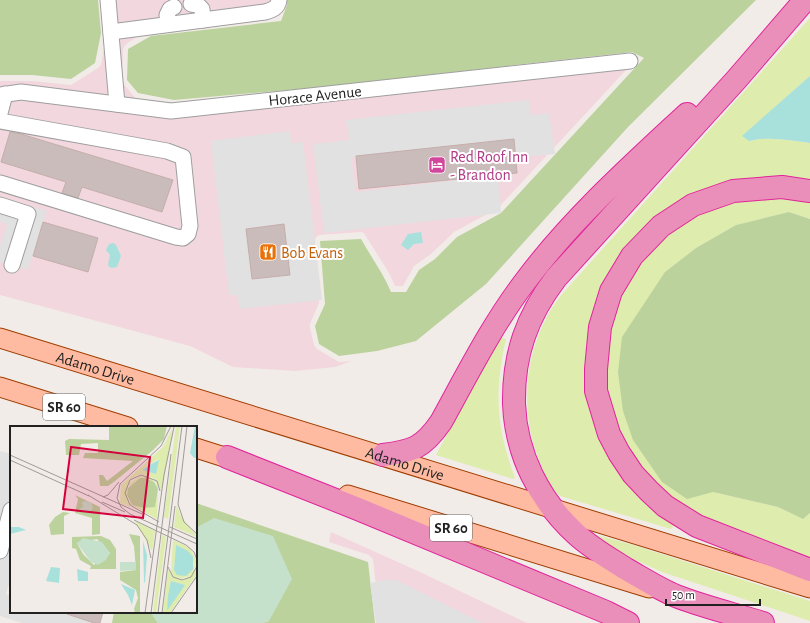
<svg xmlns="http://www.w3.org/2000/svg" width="810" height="623" font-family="'Alegreya Sans',sans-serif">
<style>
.commercial{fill:#f2d7de}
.grass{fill:#deecae}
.forest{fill:#bbd29c}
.wetland{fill:#c5e0cb}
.parking{fill:#e1e1e1}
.water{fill:#a8e0dc}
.building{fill:#cabcbb;stroke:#c4aeaa}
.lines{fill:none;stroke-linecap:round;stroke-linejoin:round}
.minor-casing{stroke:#9e9e9e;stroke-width:17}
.major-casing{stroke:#9f3d00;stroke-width:21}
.highway-casing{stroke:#e0259b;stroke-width:24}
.minor{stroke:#fff;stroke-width:15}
.major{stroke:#febba1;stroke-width:19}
.highway{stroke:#ea8fba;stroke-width:22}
.labels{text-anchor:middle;stroke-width:4;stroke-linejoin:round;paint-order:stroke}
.shield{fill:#fff;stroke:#646464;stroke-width:1}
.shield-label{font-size:15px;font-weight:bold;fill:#212121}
.street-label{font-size:16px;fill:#212121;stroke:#fff}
.hotel-label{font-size:16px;fill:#b23c85;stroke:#fff;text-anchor:start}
.food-label{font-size:16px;fill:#c56008;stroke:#fff;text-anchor:start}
.inset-road{fill:none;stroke:#9e9b98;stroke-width:1}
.view{fill:#d3003c;fill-opacity:0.15;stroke:#d3003c;stroke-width:2}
.inset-edge{fill:none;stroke:#212121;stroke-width:2}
</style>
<rect width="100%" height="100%" fill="#f2ece8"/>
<g class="commercial">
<path d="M104,0H281L282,3L148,30L126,44L123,49L122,82L137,100L20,85L0,87V81H32L71,85L98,68L101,65L107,33Z"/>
<path d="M627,69L498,208L454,232L431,254L414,266L403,286H395L389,273L364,233L361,232L319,235L316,237L314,242L319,303L310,324V328L314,345L317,349L339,362L352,361L335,367L295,371L233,367L190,346L0,295V102L21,99L172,118Z"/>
<path d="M331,532L420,572L527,623H380L373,559L369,555L329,542Z"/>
</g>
<g class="grass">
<path d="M810,18V76L743,136L749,141C770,136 789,140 810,143V183L738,182L623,257L596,415L678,520L671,529L560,496C549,487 544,472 539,460C520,412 524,357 549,313C553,306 558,299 563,293Z"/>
<path d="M810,196V219L789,212L736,225L696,248L665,272L713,492L778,507L803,519L810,513V562L673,506L626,452L605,394L602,342L625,278L668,228L730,197Z"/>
<path d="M500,337L506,339C494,392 496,427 515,478L513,479L436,455Z"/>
<path d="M597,535L633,545L810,601V621L662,572L633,559L614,548Z"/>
</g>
<g class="forest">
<path d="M0,0H98L101,33L95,63L71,79L32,75H0Z"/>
<path d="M287,0H756L628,127L486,284L416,341L377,351L339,356L319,344L315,326L325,304L320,241L361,239C371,257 383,273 391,292H406L419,270L435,259L457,237L501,213L644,58L632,52L310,88L174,100L138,93L127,80L128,49L151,36L281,21L287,5Z"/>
<path d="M789,212L810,219V513L803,519L778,507L713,492L687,499L662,482L633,440L623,411L618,372L622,337L665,272L696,248L736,225Z"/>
<path d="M196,503L368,562L375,623H262L269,621L214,519L196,528Z"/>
<path d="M114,612H154L152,614L158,623H112Z"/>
</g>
<path class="wetland" d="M214,518L273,536L292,579L269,621L262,623H158L152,614L154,612H196V528Z"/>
<g class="parking">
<path d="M529,100L531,115L549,113L555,154L513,158L511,139L351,158L356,192L498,175L501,213L324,233L313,144L349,140L346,120Z"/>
<path d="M290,131L291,143L303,142L322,300L239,309L238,295H229L211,141Z"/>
<path d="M0,197L47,211L28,270L0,262V246L7,224L0,222Z"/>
<path d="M0,451L11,454V578L6,594L11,596V612H60L94,623H22L0,616Z"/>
<path d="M384,580H396L482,623H376L370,583Z"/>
</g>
<g class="water">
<path d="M810,76V143C789,140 770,136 749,141L742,136Z"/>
<path d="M421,232L423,243L414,244L408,250L401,245L408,234Z"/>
<path d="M113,243L116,245L121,256L117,267C104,270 109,262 110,255L106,250L109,244Z"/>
</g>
<g class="building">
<path d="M10,132L21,134L173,180L162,212L82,187L78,198L62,193L66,182L1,162Z"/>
<path d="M514,139L517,173L359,189L356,156Z"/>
<path d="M43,222L98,238L88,272L33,256Z"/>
<path d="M284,224L290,275L252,279L246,229Z"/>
<path d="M67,612H103L100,623H94L67,614Z"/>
</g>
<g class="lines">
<defs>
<g id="minor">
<path d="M108,0L117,104"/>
<path d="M191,4L198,5L202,9L203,20"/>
<path d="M168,24L167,15L170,9L174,7"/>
<path d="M111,32L265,12C272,10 278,8 279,0"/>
<path d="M0,95L21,92L171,111L630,61"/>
<path d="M0,113L5,94"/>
<path d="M0,121L167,151L183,157L190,226L188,234L183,238L176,237L0,183"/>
<path d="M0,205L28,214L12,265"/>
<path d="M0,551L11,510"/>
</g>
<g id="major">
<path id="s1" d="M0,338L810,588"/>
<path d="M0,387L128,427"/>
<path d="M196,448L240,462"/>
<path d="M348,495L649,588"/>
</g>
<g id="highway">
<path d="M810,191L782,187L733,191L693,205L661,226L632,256L611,291L600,327L596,369V391L609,434L619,453L633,474L649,491L665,506L697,526L810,570"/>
<path d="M383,455C413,451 423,448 441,422C468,373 493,323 527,279C573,218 631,166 687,114"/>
<path d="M227,457L358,509L606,612L628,623"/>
<path d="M763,623C734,614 704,607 676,596C659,589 642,578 626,569C609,558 591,548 576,534C539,500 516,454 514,404C513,355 527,316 556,278L736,80L805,0"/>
</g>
</defs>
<use href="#minor" class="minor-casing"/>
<use href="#major" class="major-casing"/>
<use href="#highway" class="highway-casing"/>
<use href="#minor" class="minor"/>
<use href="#major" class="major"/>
<use href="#highway" class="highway"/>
</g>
<defs>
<symbol id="hotel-square" viewBox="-11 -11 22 22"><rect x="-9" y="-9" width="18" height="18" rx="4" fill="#d1479c" stroke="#fff"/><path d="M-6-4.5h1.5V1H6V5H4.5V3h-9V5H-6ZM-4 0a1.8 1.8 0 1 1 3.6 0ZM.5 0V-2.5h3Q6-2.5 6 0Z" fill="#fff"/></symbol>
<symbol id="restaurant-square" viewBox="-11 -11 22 22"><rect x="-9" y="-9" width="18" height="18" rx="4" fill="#e8710a" stroke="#fff"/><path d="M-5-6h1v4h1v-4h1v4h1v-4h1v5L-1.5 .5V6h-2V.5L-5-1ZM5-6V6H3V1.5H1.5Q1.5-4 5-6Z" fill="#fff"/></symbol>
</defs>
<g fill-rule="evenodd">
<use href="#hotel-square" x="427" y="155" width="20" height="20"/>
<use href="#restaurant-square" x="258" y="242" width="20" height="20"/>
</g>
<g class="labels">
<g class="shield">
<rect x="43" y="394" width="42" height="26" rx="3"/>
<rect x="430" y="515" width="42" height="26" rx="3"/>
</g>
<g class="shield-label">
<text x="64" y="412">SR 60</text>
<text x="451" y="533">SR 60</text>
</g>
<g class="street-label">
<text transform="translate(315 95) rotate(-6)" y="6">Horace Avenue</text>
<text dy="6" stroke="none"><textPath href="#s1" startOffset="100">Adamo Drive</textPath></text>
<text dy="6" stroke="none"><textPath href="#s1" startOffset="424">Adamo Drive</textPath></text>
</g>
<g class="hotel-label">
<text x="450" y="162">Red Roof Inn<tspan x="450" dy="18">- Brandon</tspan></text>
</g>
<g class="food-label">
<text x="281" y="258">Bob Evans</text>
</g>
</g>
<g transform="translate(10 426)">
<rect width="187" height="187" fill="#f2ece8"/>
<path d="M166,0H170L158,93L154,91ZM163,1L152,65L143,52L131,48L119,54L120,81L110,77L111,59L153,21ZM148,33L146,48L132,44L142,37ZM130,50L140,51L148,60L147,93L121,79L117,73L118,58ZM130,52H136L144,56L148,63L145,81L134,82L122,79L118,72V62ZM167,78L170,89L187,111L164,101ZM125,95L145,105L142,125ZM152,109L156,111L146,187H143ZM163,114L180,122L186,134L183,148L171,153L161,147ZM166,119L183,131L184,139L164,144ZM158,144L172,155L187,144V148L160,187H153ZM161,155L174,159L157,184Z" fill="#deecae" fill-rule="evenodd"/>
<path d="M99,0H157L154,13L142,25L105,55L98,60H90L89,49H93L97,55L123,35L73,32L75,27H88V17L71,18L69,29H56L55,15L59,13L99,14ZM130,52H136L144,56L148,63L145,81L134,82L122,79L117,69L118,62ZM65,69L90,81V108L82,109V92L65,87L68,73ZM53,86L60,87L54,90V108L41,109L39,99L45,91ZM119,108L130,110V187H125L124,183L128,172L126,164L110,154V146L126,144L124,120ZM91,110L100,114L106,123V143H80L81,140L70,134L66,123L62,122V111ZM87,113L100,127L84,139L73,128L67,117Z" fill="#bbd29c" fill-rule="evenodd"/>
<path d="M76,75L81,77L83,82L80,86H69L68,84L73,81L72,76ZM73,112L92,116L100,127L96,134L88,139L81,136L67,117ZM110,136H126V144L110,145Z" fill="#c5e0cb"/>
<path d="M185,0H187V32H184L180,27ZM149,34L146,48L132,44L143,37ZM0,101H9L16,104L0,108ZM133,115L137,129L135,157L134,156ZM166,119L178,125L183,131V143L176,150L167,149L164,144ZM41,141L50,142L49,157L36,155ZM67,143L78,146V155H68ZM161,155L175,159L157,185L158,170ZM111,158L125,164L122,179L118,169Z" fill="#a8e0dc"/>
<path class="inset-road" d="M161,0L151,20L110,58L107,72L111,81L120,88L187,118M177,0L168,78L174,96L187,108M0,29L132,88M0,34L79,70M78,69L127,99L137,114L141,132M93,71L98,69L109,56M92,76L115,86M124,94L176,119L184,126L187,134M149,96L120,79L115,67L120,54L131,49L147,55L150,65M160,101L187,113M158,141L163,151L172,154L181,151L187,140M135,187L154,49L164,1M141,187L161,28M148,187L172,0M152,187L165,80M161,187L187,150"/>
<path class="view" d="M61,21L140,31L133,92L53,83Z"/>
<rect width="187" height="187" class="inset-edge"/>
</g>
<path d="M666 599v6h94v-6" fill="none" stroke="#212121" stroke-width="2"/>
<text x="672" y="599" font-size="12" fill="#212121" stroke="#ffffff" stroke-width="3" paint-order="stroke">50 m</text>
</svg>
